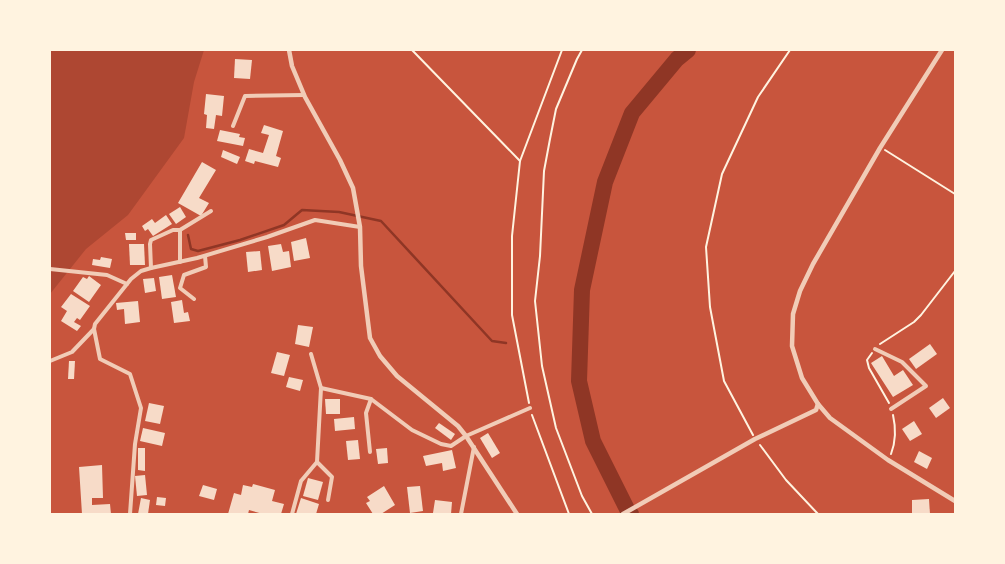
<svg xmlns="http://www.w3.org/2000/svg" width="1005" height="564" font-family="Merriweather,serif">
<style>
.green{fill:#ae4732}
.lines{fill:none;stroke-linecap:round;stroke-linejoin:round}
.stream{stroke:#8f3625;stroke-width:2.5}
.river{stroke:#8f3625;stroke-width:16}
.building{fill:#f7dbc8}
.path{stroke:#fff3e0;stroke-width:2}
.minor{stroke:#f1ccb7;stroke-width:4}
.tertiary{stroke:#f1ccb7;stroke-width:4.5}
</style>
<rect width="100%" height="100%" fill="#c8553d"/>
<path class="green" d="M50,50H204L194,82L184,138L128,215L86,249L50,294Z"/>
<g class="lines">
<path class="stream" d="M188,235L191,249L198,251L240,240L284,225L302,210L339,212L381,221L492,341L506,343"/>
<path class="river" d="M631,514L628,511L593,441L579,381L582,290L605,182L632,113L677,59L688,50"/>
</g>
<g class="building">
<path d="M235,59L252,60L250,79L234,78Z"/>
<path d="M206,94L224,96L222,116L216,115L214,129L206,128L207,115L204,114Z"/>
<path d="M264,125L283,131L276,156L281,158L278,167L255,161L254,164L245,161L249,149L263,153L269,135L261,133Z"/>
<path d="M220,130L240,134L239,137L245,138L243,146L217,141Z"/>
<path d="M223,150L240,157L237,164L221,157Z"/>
<path d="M202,162L216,170L199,198L209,203L201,216L178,203Z"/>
<path d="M180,207L186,217L176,224L169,214Z"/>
<path d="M166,215L172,224L153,236L148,229L145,231L142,226L152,219L155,223Z"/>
<path d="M125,233H136V240H126Z"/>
<path d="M306,238L310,258L294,261L291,242Z"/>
<path d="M129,244H144L145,265H130Z"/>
<path d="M281,244L283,252L289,251L291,267L272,271L268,246Z"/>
<path d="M260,251L262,270L248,272L246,252Z"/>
<path d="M101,257L112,259L110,268L92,265L93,259L100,260Z"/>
<path d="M172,275L176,297L162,299L159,277Z"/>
<path d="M89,276L101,285L89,302L73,291L83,277L87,279Z"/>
<path d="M154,278L156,291L145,293L143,279Z"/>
<path d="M71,294L90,306L80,320L77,318L74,322L81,326L77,331L61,321L67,311L61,307Z"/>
<path d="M182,300L184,313L188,312L190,321L174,323L171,302Z"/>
<path d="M138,301L140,322L125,324L124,309L117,310L116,303Z"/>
<path d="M298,325L313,327L309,347L295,344Z"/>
<path d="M930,344L937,354L916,369L909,359Z"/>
<path d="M277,352L290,355L284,376L271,373Z"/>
<path d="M882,356L894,376L903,370L913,385L893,397L871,363Z"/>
<path d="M69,361H75L74,379H68Z"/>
<path d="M289,377L303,380L300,391L286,387Z"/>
<path d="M943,398L950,408L936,418L929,408Z"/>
<path d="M325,399H340V414H326Z"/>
<path d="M149,403L164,406L160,424L145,421Z"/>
<path d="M354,417L355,429L335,431L334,419Z"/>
<path d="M914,421L922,434L910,441L902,429Z"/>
<path d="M439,423L455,434L451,440L435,428Z"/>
<path d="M143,428L165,433L162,446L140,441Z"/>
<path d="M488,433L500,453L492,458L480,438Z"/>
<path d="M358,440L360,459L348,460L346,441Z"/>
<path d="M138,448H145V471L138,470Z"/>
<path d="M387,448L388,463L378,464L376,449Z"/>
<path d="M452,450L456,468L443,471L442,463L426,466L423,456Z"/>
<path d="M919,451L932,458L927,469L914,462Z"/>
<path d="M102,465L103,498H92V505L110,504L111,514H82L79,467Z"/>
<path d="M145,475L147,495L137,496L135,476Z"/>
<path d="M308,478L323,482L318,500L303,496Z"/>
<path d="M253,484L275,490L272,501L284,504L281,514H263L249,510L248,514H228L234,493L241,495L243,485L252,487Z"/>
<path d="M203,485L217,489L214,500L199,496Z"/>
<path d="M384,486L395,505L381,514H373L366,503L370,501L367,497Z"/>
<path d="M420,486L423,511L410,513L407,487Z"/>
<path d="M157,497L166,498L165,506L156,505Z"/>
<path d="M141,498L150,500L148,514H138Z"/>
<path d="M301,498L319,504L316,514H296Z"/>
<path d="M929,499L930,514H912V500Z"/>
<path d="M435,500L452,502L451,514L433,513Z"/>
</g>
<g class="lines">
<g class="path">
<path d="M412,50L520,161"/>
<path d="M582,50L577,59L556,109L550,139L544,171L540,256L535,301L542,366L556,428L582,496L592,514"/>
<path d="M885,150L955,194"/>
<path d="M880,344L914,322L921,315L955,271"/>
<path d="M872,353L867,360L869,368L889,403"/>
<path d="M529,403L512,315V236L520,161L562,50"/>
<path d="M532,415L569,514"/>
<path d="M753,435L724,381L710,307L706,247L722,174L758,97L790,50"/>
<path d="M760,445L786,480L818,514"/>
<path d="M891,454C896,441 896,428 893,415"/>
</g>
<g class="minor">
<path d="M233,126L245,96L304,95"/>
<path d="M180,230L211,211"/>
<path d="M151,268L150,244L151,240L173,230H180V262"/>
<path d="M50,269L107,275L127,284"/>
<path d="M194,299L180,288L184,275L206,267L205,256"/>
<path d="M94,329L100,359L130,374L141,408L135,444L130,514"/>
<path d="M875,349L902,362L926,386L891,409"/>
<path d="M311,354L321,388L371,399L412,430L441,444L451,446L466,436L530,408"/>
<path d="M50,361L72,352L94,329L95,324L131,279L141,271L151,268L197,258L267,237L315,220L360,227"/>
<path d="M321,388L317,462L332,477L328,500"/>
<path d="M370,452L366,413L371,399"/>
<path d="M292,514L301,481L317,462"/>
<path d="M461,514L474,447"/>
</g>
<g class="tertiary">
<path d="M289,50L292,66L305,97L340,160L353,188L360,227L361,266L370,338L380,356L397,376L458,426L466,436L517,514"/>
<path d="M942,50L880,148L813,264L800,291L793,314L792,346L802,378L818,404L830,418L888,460L955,501"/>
<path d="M623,514L755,439L816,410L818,404"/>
</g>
</g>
<rect width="1005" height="564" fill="none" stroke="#fff3e0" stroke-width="102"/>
</svg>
